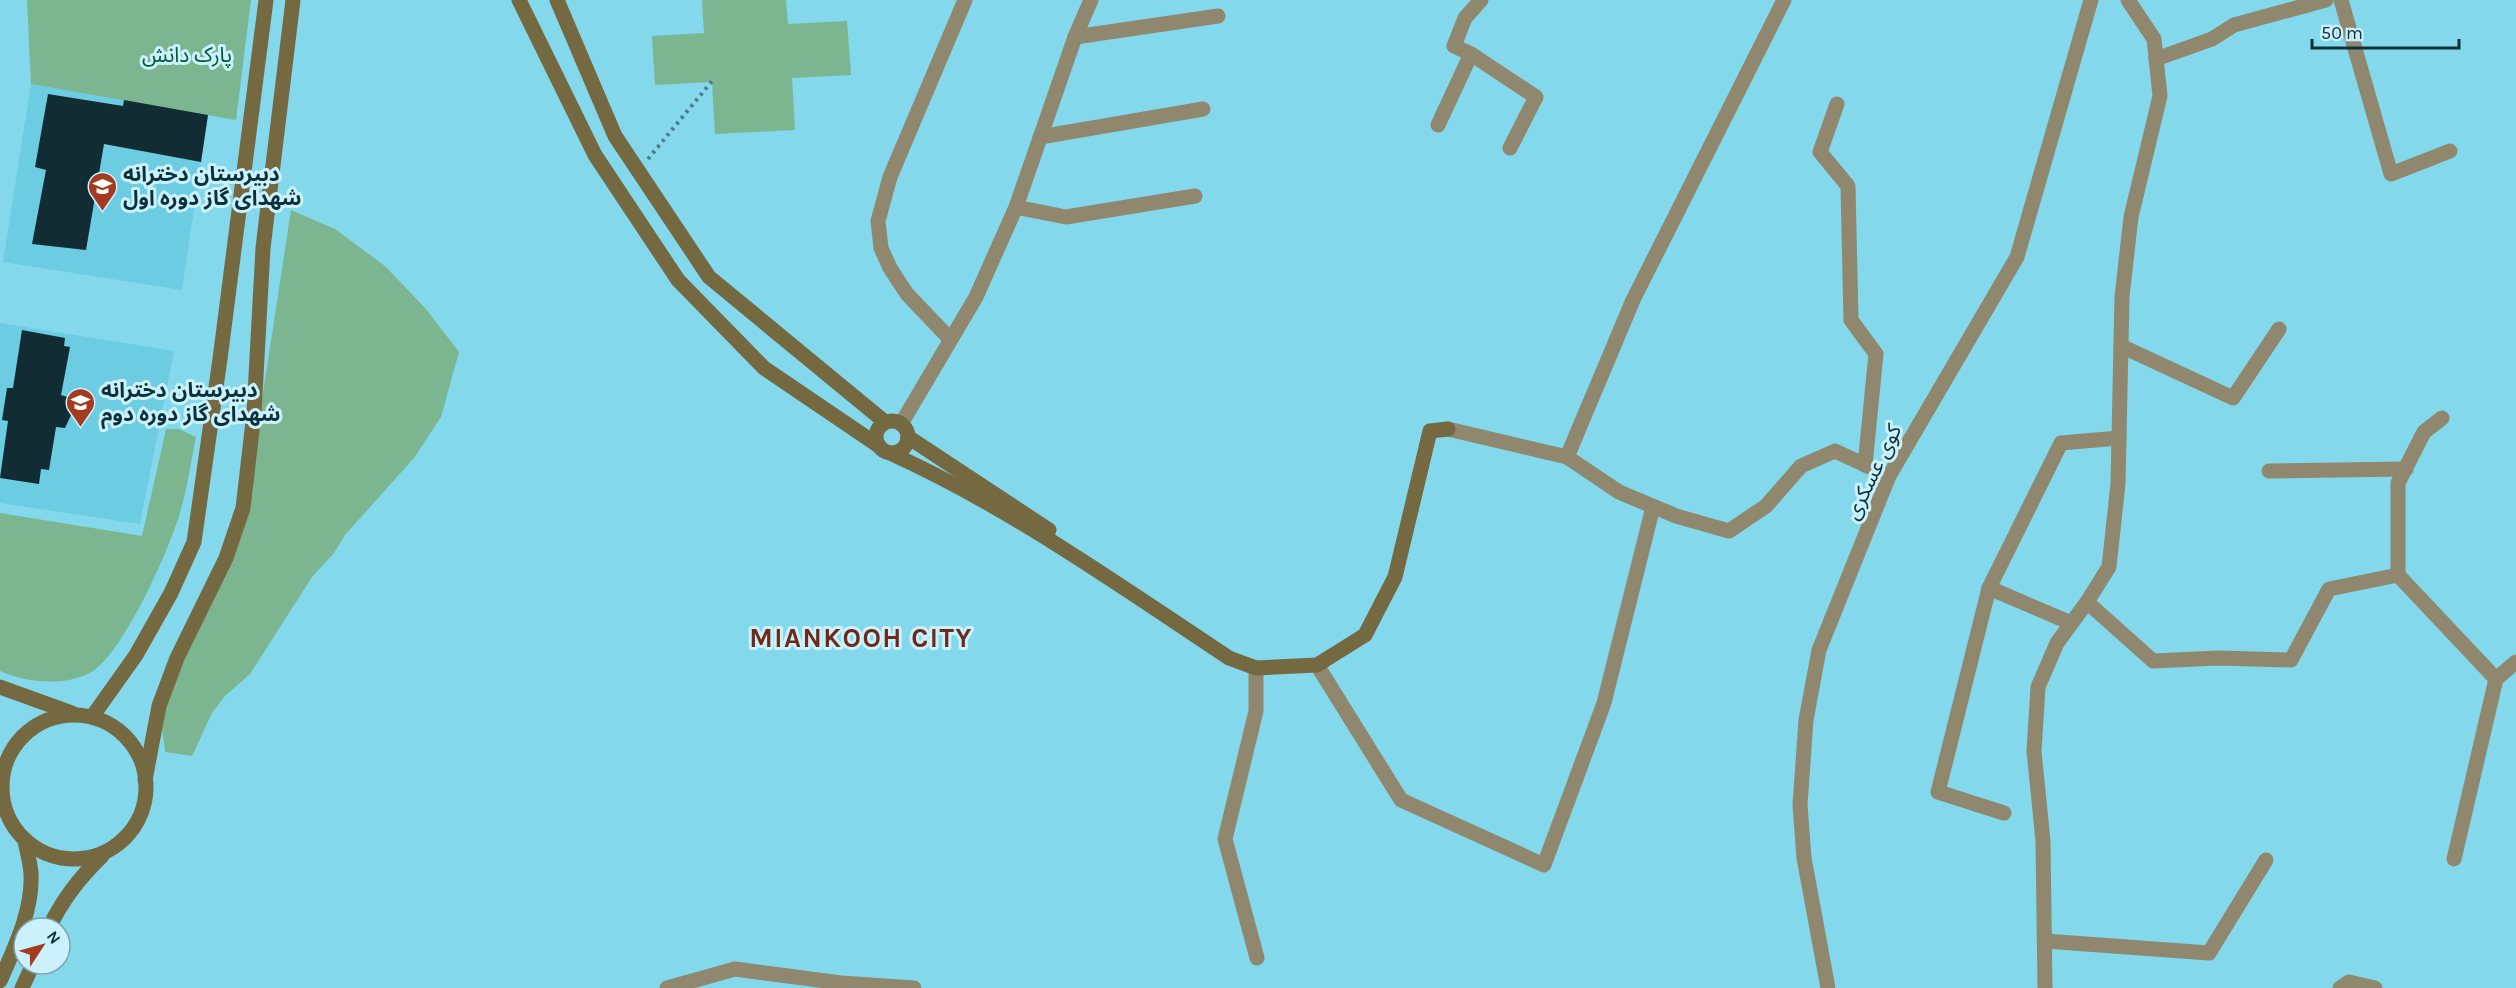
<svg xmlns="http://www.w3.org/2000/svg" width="2516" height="988" font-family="Karla,'Noto Sans Arabic',sans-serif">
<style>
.built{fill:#6ccce2}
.green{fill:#7bb690}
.building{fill:#112c32}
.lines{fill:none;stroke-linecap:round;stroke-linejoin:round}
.path{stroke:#45818f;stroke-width:4;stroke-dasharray:3 4.5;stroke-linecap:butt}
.street{stroke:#8f886e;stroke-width:15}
.secondary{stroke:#746941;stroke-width:15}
.labels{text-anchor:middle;stroke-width:6;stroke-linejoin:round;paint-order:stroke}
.park-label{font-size:21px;fill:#015931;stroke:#caf1fc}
.poi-label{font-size:21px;font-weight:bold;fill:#0c313a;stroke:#caf1fc;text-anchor:start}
.street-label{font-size:21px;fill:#0c313a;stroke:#caf1fc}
.district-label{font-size:27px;font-weight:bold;letter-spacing:1.5px;fill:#6d2a19;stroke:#caf1fc}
</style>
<rect width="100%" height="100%" fill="#83d8ec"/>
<g class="built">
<path d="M31,84L208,115L182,290L3,262Z"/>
<path d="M0,323L174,351L140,524L0,503Z"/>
</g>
<g class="green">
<path d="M27,0H251L236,120L31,84Z"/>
<path d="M702,0H786L788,24L847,21L851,75L792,78L795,130L715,134L712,82L655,85L652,36L704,33Z"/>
<path d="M291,210L335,229L385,266L426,309L459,352L441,417L414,458L345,535L334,553L312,577L250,674L225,696L212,713L192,756L165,752L161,718L247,498Z"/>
<path d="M166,429H179L196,437C191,462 187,489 180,513C169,550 124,651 93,671C68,687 26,683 0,671V513L142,536Z"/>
</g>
<g class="building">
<path d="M48,94L123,106L124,100L208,115L201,162L104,144L86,250L32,244L46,170L35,167Z"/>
<path d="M22,330L65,338L64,346L70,347L61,395L71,398L72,413L65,428L56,427L49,470L41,469L39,484L0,478L8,421L2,420L7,388H13Z"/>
</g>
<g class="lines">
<path class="path" d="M648,159L712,81"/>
<g class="street">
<path d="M2341,0L2391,174L2450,151"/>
<path d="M1075,37L1218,16"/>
<path d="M1471,54L1536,97L1510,148"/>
<path d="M2156,59L2212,39L2234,25L2326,0"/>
<path d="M1837,104L1820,152L1848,186L1851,320L1876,354L1865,465"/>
<path d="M1438,125L1471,54L1454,46L1465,18L1481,0"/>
<path d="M1040,137L1203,109"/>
<path d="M1016,207L1066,217L1195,196"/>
<path d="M950,339L907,294L890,268L881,248L878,221L890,177L965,0"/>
<path d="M2121,346L2233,398L2279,329"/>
<path d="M901,424L976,297L1016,207L1075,37L1091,0"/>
<path d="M1448,429L1567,457L1619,492L1676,516L1729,531L1766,506L1801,466L1835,451L1889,476"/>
<path d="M1567,457L1633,300L1784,0"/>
<path d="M2269,471L2406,469"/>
<path d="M2398,575V483L2424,432L2442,418"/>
<path d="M1989,588L2071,623"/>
<path d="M2087,602L2153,661L2218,658L2291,660L2329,589L2398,575L2496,679L2516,662"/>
<path d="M1317,665L1401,800L1544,865L1604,703L1653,507"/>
<path d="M1256,668V711L1225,839L1257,958"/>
<path d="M2004,813L1938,792L1989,588L2061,443L2119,438"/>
<path d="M2454,859L2496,679"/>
<path d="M2045,941L2209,953L2266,860"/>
<path d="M667,988L735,969L841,983L914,988"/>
<path d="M1828,988L1804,858L1800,805L1806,720L1819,650L1889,476L2017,257L2091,0"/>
<path d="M2045,988L2043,841L2034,751L2038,687L2057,643L2087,602L2109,567L2118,484L2122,297L2131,217L2160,96L2154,39L2128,0"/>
<path d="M2340,988L2349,982L2375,988"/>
</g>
<g class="secondary">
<path d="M519,0L595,155L678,280L764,368L879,446"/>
<path d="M557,0L615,136L709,277L885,422"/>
<circle cx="892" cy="437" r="16"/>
<path d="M908,437L1049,530"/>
<path d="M892,454C1011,508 1120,586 1229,658L1256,668L1317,665L1365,635L1395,577L1430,431L1448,429"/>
<path d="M0,687L72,713"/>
<circle cx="74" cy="787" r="72"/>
<path d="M92,717L136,655L171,593L194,542L220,359L266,0"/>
<path d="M145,780L159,706L177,658L226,558L243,508L254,413L263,248L293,0"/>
<path d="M49,928C62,900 79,878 102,856"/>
<path d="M0,981C15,947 33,910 31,873C30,862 27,851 25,841"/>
<path d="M22,988L33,964"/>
</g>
</g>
<defs>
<symbol id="school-pin" viewBox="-11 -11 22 30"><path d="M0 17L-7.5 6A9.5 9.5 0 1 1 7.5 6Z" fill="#a43b20" stroke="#caf1fc"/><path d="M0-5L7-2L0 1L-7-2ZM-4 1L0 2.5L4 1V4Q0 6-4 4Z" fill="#fff"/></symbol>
</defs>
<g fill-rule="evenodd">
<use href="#school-pin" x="86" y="170" width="33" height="45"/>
<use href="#school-pin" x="64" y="386" width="33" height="45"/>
</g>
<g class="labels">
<g class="park-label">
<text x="187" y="62">پارک دانش</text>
</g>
<g class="poi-label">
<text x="123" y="181">دبیرستان دخترانه<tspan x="123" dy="24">شهدای گاز دوره اول</tspan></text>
<text x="101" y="397">دبیرستان دخترانه<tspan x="101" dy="24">شهدای گاز دوره دوم</tspan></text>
</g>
<g class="street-label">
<text transform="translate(1873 472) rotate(-64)" y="7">کوی عسکری</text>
</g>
<g class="district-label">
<text x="861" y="647">MIANKOOH CITY</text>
</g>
</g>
<g transform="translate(42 946) rotate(54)"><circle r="28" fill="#caf1fc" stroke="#7ea4ae" stroke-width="1.5"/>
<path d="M0-4.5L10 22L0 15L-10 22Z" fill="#a43b20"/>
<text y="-9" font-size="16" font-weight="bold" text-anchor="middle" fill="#0c313a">N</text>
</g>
<path d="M2312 39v9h147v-9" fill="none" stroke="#0c313a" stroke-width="3"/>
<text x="2321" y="39" font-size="18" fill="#0c313a" stroke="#caf1fc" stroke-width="4.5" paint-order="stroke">50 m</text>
</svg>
